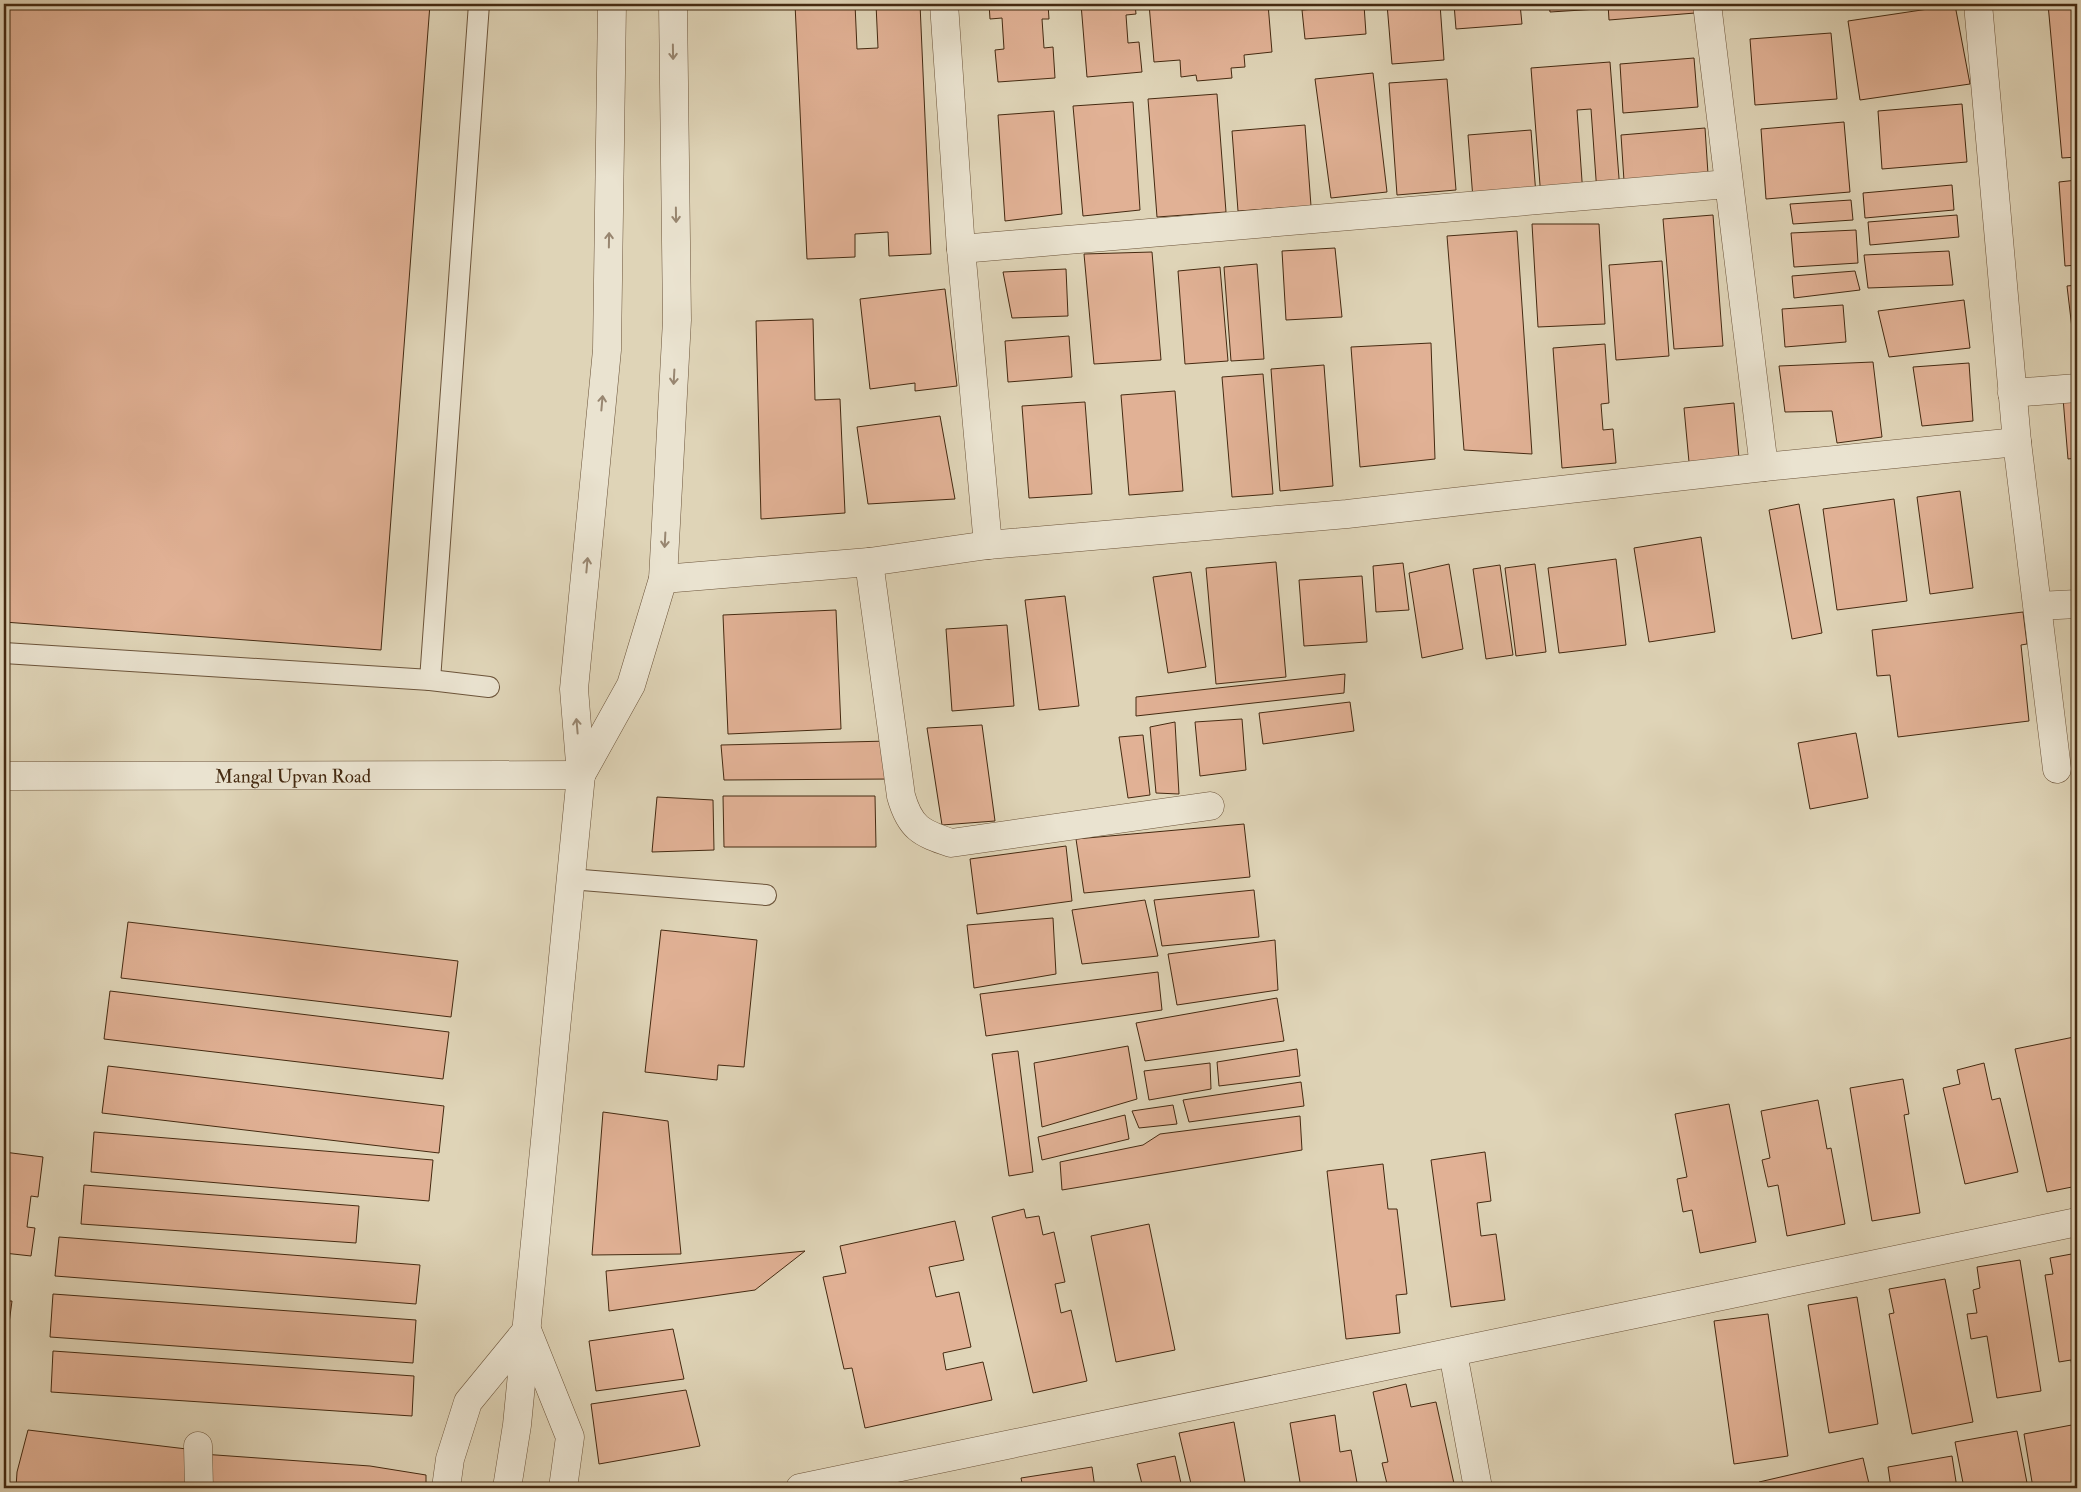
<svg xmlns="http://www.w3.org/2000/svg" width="2081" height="1492" font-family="'IM FELL Double Pica',serif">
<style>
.building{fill:#e1b195;stroke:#452a11}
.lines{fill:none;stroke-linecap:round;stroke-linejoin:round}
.service-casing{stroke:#6c543a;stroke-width:22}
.minor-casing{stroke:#6c543a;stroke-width:29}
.tertiary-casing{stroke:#6c543a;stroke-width:29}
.service{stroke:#eae3d0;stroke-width:20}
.minor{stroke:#eae3d0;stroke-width:28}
.tertiary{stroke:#eae3d0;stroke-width:28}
.oneway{stroke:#988670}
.labels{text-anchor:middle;stroke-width:5;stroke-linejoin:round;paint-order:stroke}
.street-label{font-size:19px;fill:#452a11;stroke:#eae3d0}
</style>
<rect width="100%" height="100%" fill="#dfd4b7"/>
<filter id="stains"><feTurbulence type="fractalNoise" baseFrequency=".004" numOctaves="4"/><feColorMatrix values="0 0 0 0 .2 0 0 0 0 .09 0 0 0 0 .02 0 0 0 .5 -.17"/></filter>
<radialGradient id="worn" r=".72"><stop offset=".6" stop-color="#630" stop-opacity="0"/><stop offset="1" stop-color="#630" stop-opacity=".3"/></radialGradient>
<g class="building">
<path d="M4,4H430L381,650L4,622Z"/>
<path d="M795,4H855L857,49L878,48L876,4H920L931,254L889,256L888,232L855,234V257L807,259Z"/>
<path d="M989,4H1048L1049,19H1042L1044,48L1053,47L1055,78L998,82L995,50L1004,49L1002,18L990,19Z"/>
<path d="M1081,4H1135L1136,14L1126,15L1128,43L1139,42L1142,72L1087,77Z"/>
<path d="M1149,4H1268L1272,52L1244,55L1245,67L1231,68L1232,78L1197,81L1196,75L1181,77L1180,60L1154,62Z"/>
<path d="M1387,4H1440L1444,60L1392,64Z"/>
<path d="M1454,4H1520L1522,24L1456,29Z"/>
<path d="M1549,4H1597L1598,9L1550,12Z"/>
<path d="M1608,4H1694L1695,13L1609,20Z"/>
<path d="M2048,4H2077V157L2062,158Z"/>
<path d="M1364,5L1366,34L1305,39L1302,10Z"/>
<path d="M1955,5L1970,84L1860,100L1848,21Z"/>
<path d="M1831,33L1837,99L1755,105L1750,39Z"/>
<path d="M1694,58L1698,107L1623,113L1620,64Z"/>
<path d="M1610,62L1620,191L1597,193L1591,109L1577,110L1583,195L1541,198L1531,68Z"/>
<path d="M1373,73L1387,192L1331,198L1315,79Z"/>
<path d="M1447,79L1456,190L1397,195L1389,83Z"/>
<path d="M1217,94L1226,212L1157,217L1148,99Z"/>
<path d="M1133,102L1140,210L1083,216L1073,106Z"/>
<path d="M1962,104L1967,162L1882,169L1878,111Z"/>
<path d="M1054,111L1062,214L1005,221L998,115Z"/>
<path d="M1844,122L1850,192L1766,199L1761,129Z"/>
<path d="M1305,125L1311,206L1238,211L1232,131Z"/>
<path d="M1705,128L1708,174L1624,181L1621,135Z"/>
<path d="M1531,130L1536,195L1473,199L1468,135Z"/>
<path d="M2077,180V265L2065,266L2059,182Z"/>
<path d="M1952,185L1954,210L1865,218L1863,193Z"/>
<path d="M1851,200L1853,220L1793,224L1790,204Z"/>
<path d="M1713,215L1723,346L1674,349L1663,219Z"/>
<path d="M1957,215L1959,237L1870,245L1868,222Z"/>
<path d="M1532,224H1599L1605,324L1538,327Z"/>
<path d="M1856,230L1858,263L1794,267L1791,233Z"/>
<path d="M1517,231L1532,454L1464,450L1447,236Z"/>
<path d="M1335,248L1342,317L1286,320L1282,251Z"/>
<path d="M1949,251L1953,285L1868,288L1864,255Z"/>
<path d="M1152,252L1161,360L1094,364L1084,254Z"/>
<path d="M1662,261L1669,356L1616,360L1609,265Z"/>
<path d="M1257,264L1264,359L1231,361L1224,267Z"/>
<path d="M1220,267L1228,361L1185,364L1178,271Z"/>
<path d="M1066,269L1068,316L1012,318L1003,272Z"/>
<path d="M1855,271L1860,290L1794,298L1792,276Z"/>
<path d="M2077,285V371L2067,286Z"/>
<path d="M945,289L957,386L915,391V383L870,389L860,299Z"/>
<path d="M1964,300L1970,348L1889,357L1878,311Z"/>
<path d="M1843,305L1846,342L1785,347L1782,309Z"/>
<path d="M813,319L815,400L840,399L845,513L761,519L756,321Z"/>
<path d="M1069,336L1072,377L1008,382L1005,341Z"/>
<path d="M1431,343L1435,459L1360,467L1351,347Z"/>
<path d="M1605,344L1609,403L1601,404L1603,430L1613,429L1616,463L1562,468L1553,348Z"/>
<path d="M1873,362L1882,437L1837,443L1832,411L1785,412L1779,366Z"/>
<path d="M1969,363L1973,421L1922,426L1913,367Z"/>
<path d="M1324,365L1333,486L1280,491L1271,369Z"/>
<path d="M1263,374L1273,494L1232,497L1222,377Z"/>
<path d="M1175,391L1183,491L1129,495L1121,395Z"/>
<path d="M2077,397V458L2068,459L2063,398Z"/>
<path d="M1085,402L1092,494L1029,498L1022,406Z"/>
<path d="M1734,403L1739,458L1689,462L1684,408Z"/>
<path d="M940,416L955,499L868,504L857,427Z"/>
<path d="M1960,491L1973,588L1930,594L1917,497Z"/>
<path d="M1894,499L1907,601L1837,610L1823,509Z"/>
<path d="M1799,504L1822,633L1792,639L1769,510Z"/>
<path d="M1701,537L1715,632L1649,642L1634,548Z"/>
<path d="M1616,559L1626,645L1559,653L1548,568Z"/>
<path d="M1276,562L1286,677L1216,684L1206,568Z"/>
<path d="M1403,563L1409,610L1376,612L1373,566Z"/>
<path d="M1449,564L1463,649L1422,658L1409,573Z"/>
<path d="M1535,564L1546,652L1516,656L1505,568Z"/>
<path d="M1500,565L1513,655L1486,659L1473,569Z"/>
<path d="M1191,572L1206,667L1168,673L1153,577Z"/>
<path d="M1362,576L1367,642L1304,646L1299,580Z"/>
<path d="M1065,596L1079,706L1039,710L1025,600Z"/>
<path d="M836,610L841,729L728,734L723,615Z"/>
<path d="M2023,612L2027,644L2021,645L2029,721L1898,737L1890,675L1877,676L1872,630Z"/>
<path d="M1007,625L1014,706L952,711L946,629Z"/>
<path d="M1345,674L1344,693L1136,716V697Z"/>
<path d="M1350,702L1354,731L1263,744L1259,713Z"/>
<path d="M1242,719L1246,770L1200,776L1195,722Z"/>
<path d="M1175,722L1179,794L1156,793L1150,727Z"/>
<path d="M982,725L995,821L942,825L927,728Z"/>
<path d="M1856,733L1868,798L1810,809L1798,743Z"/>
<path d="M1143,735L1150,795L1128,798L1119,737Z"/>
<path d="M889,741L893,779L724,780L721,745Z"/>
<path d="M723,796H875L876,847H724Z"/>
<path d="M657,797L713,800L714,850L652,852Z"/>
<path d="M1244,824L1250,877L1084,893L1076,839Z"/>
<path d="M1066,846L1072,901L977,914L970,859Z"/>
<path d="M1254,890L1259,937L1162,946L1154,900Z"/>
<path d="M1145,900L1158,956L1082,964L1072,910Z"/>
<path d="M1053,918L1056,974L974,988L967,925Z"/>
<path d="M128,922L458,961L451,1017L121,978Z"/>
<path d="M661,930L757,940L744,1067L718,1065L717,1080L645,1072Z"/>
<path d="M1275,940L1278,990L1177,1005L1168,954Z"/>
<path d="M1158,972L1162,1010L986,1036L980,994Z"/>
<path d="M110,991L449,1032L443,1079L104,1039Z"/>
<path d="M1277,998L1284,1041L1145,1061L1136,1023Z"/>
<path d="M2074,1037L2077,1054V1186L2047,1192L2015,1049Z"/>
<path d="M1128,1046L1137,1099L1042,1127L1034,1063Z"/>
<path d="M1297,1049L1300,1076L1219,1086L1217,1062Z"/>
<path d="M1018,1051L1033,1172L1009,1176L992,1054Z"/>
<path d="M1210,1063L1211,1089L1149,1100L1144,1071Z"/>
<path d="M1984,1063L1992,1100L2000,1098L2018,1172L1965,1184L1943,1088L1960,1084L1957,1070Z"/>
<path d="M108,1066L444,1106L439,1153L102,1113Z"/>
<path d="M1903,1079L1909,1114L1904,1115L1920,1213L1872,1221L1850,1088Z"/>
<path d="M1301,1082L1304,1106L1189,1122L1183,1100Z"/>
<path d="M1818,1100L1827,1149L1831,1148L1845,1224L1787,1236L1778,1185L1768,1187L1762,1160L1770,1158L1761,1111Z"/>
<path d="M1729,1104L1756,1242L1700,1253L1692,1210L1683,1212L1677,1179L1687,1177L1675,1114Z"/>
<path d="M1173,1105L1177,1124L1139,1128L1132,1111Z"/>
<path d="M603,1112L668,1121L681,1254L592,1255Z"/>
<path d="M1125,1115L1129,1139L1042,1160L1038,1137Z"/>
<path d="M1300,1116L1302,1150L1062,1190L1060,1162L1143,1145L1160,1134Z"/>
<path d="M94,1132L433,1160L429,1201L91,1172Z"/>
<path d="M4,1152L43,1157L38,1197L31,1196L27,1227L35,1228L31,1256L4,1253Z"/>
<path d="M1485,1152L1491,1201L1477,1203L1481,1236L1496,1234L1505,1300L1451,1307L1431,1160Z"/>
<path d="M1383,1164L1388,1209H1397L1407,1294L1396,1295L1400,1333L1346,1339L1327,1171Z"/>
<path d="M84,1185L359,1206L356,1243L81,1224Z"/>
<path d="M1024,1209L1026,1218L1039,1216L1043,1235L1054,1232L1065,1282L1055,1284L1061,1313L1071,1310L1087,1381L1033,1393L992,1217Z"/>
<path d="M955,1221L964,1260L929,1267L936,1297L959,1292L971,1347L943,1353L946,1370L983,1362L992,1400L865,1428L852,1368L844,1369L823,1277L846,1273L840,1246Z"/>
<path d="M1149,1224L1175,1350L1116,1362L1091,1236Z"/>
<path d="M59,1237L420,1265L416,1304L55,1276Z"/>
<path d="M805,1251L755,1290L609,1311L606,1271Z"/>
<path d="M2077,1253V1382H2074L2071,1360L2059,1362L2045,1275L2053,1274L2050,1258Z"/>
<path d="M2020,1260L2041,1391L1997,1398L1987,1336L1971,1339L1967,1314L1977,1313L1973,1290L1980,1288L1977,1267Z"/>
<path d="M1945,1279L1973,1422L1912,1434L1889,1314L1894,1313L1889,1289Z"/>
<path d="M53,1294L416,1320L413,1363L50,1337Z"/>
<path d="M1857,1297L1878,1424L1829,1433L1808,1305Z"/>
<path d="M4,1301H12L8,1331L4,1330Z"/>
<path d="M1768,1314L1788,1456L1734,1464L1714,1321Z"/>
<path d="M673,1329L684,1379L596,1391L589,1341Z"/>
<path d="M53,1351L414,1376L412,1416L51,1392Z"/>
<path d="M1406,1384L1411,1407L1436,1402L1455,1488H1388L1382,1463L1388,1462L1373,1392Z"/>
<path d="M686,1390L700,1446L599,1464L591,1404Z"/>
<path d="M1335,1415L1340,1452L1351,1450L1358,1488H1301L1290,1423Z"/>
<path d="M1234,1422L1246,1488H1192L1179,1433Z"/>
<path d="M2077,1424V1488H2033L2024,1434Z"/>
<path d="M28,1430L195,1450V1488H16L17,1472Z"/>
<path d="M2017,1431L2028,1488H1964L1955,1442Z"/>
<path d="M202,1454L370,1466L426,1475V1488H201Z"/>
<path d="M1175,1456L1182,1488H1143L1137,1464Z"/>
<path d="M1952,1456L1957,1488H1891L1888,1467Z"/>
<path d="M1863,1458L1870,1488H1761L1759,1482Z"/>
<path d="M1092,1467L1095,1488H1023L1021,1478Z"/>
<path d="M1743,1485V1488H1719Z"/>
</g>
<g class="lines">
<defs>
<g id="service">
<path d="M4,653L430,680L489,687"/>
<path d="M430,680L479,4"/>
<path d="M570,879L766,895"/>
</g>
<g id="minor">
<path d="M944,4L961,249L988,545"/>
<path d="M1707,4L1764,467"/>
<path d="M1978,4L2017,442L2057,769"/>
<path d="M961,249L1728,184"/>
<path d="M2012,393L2077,388"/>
<path d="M869,562L901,796C910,828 921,833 951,843L1210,806"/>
<path d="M663,579L869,562L988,545L1347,514L1764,467L2017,442"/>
<path d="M2038,606L2077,604"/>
<path id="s1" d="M4,776L581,775"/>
<path d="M1453,1353L1478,1488"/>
<path d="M198,1446L199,1488"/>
<path d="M446,1488L450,1459L468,1402L527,1330L570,1437L563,1488"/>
<path d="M800,1488L2077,1222"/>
</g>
<g id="tertiary">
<path d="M581,775L631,685L663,579L677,320L673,4"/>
<path d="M507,1488L517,1425L581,775L574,689L607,350L612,4"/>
</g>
</defs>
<use href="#service" class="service-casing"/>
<use href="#minor" class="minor-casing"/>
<use href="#tertiary" class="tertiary-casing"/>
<use href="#service" class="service"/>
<use href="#minor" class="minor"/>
<use href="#tertiary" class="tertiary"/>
</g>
<defs><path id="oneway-shaft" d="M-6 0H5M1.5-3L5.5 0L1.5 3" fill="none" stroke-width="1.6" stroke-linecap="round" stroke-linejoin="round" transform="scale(1.25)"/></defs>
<g class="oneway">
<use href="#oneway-shaft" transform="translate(673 52) rotate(89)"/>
<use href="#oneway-shaft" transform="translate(676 215) rotate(89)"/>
<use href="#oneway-shaft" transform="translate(609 240) rotate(-89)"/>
<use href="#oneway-shaft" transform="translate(674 377) rotate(93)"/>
<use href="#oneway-shaft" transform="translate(602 403) rotate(-85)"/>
<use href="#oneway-shaft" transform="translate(665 540) rotate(93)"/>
<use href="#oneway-shaft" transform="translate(587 565) rotate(-85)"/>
<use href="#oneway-shaft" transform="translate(577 726) rotate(-95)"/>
</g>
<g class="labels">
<g class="street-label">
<text dy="7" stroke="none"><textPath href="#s1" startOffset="289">Mangal Upvan Road</textPath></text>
</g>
</g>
<rect width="2081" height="1492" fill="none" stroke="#dfd4b7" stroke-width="20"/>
<rect x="5" y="5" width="2071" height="1482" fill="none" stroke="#452a11" stroke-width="2.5"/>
<rect x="10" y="10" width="2061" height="1472" fill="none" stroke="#452a11"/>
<rect width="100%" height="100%" filter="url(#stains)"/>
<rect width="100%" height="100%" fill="url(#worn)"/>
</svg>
